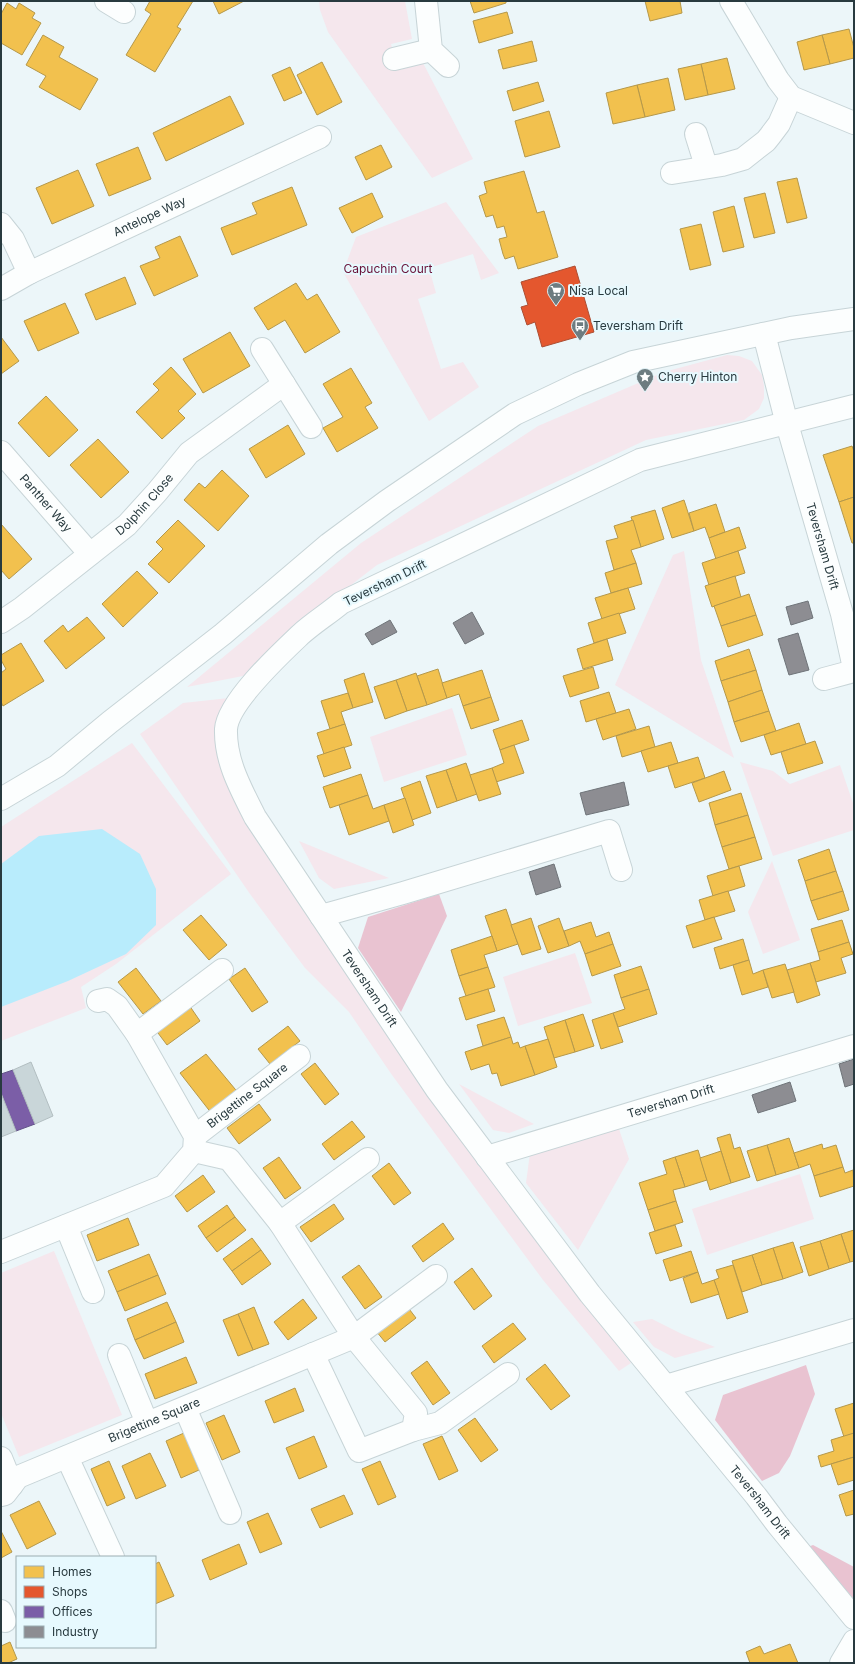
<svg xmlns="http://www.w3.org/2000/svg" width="855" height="1664" font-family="Inter,sans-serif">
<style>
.green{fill:#f5e7ed}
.forest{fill:#e9c3d1}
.water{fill:#b8ecfc}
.homes{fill:#f2c14e;stroke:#b5984a}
.shops{fill:#e4572e;stroke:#ac4e33}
.offices{fill:#7b5ea7;stroke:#625388}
.industry{fill:#8d8d92;stroke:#6f7479}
.building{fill:#c9d6d9;stroke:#b2bec1}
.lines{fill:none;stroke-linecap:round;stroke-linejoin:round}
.minor-casing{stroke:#c7d4d7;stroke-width:24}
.tertiary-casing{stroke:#c7d4d7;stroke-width:24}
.minor{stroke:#fcfefe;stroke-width:22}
.tertiary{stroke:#fcfefe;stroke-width:22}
.labels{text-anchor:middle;stroke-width:4;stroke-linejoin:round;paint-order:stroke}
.street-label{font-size:12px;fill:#283a3f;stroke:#e7f9fe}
.park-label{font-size:12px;fill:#691138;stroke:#e7f9fe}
.poi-label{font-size:12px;fill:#283a3f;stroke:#e7f9fe;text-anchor:start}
</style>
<rect width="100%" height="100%" fill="#ecf6f9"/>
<g class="green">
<path d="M319,1H405L412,39L391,44L397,67L423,63L473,159L432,178L328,32L320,10Z"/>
<path d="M446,202L499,273L481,280L473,254L429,268L436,293L418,299L441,369L463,362L479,387L429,421L343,272L356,237Z"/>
<path d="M727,355L739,356L752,361L762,375L764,386V398L759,409L744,420L646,440L377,565L311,616L248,675L187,687L361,543L538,426L664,372Z"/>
<path d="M684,551L701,660L734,758L615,685L673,555Z"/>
<path d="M229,698L216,730L223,776L247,822L316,929L394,1046L559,1270L631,1363L619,1371L543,1280L392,1075L349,1012L305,968L250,894L140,734L183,703Z"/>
<path d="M452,708L467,755L384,782L370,737Z"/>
<path d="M132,743L231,874L116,964L81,987L86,1008L1,1041V827Z"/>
<path d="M740,762L773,771L790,784L840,765L854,806V830L773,856Z"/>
<path d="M299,841L389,878L334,889L319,878Z"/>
<path d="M772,861L800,940L763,954L748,912Z"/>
<path d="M575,953L592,1003L518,1026L503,977Z"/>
<path d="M459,1084L534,1124L509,1133L493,1130Z"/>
<path d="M618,1126L629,1159L578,1250L526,1183L530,1153Z"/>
<path d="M800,1174L814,1219L707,1255L692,1209Z"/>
<path d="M54,1251L122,1415L19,1457L1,1413V1273Z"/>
<path d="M652,1319L682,1334L715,1347L675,1358L654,1347L633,1322Z"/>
</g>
<g class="forest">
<path d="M439,894L447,916L401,1012L358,948L368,917Z"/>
<path d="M806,1365L815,1394L790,1456L779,1473L762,1481L715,1420L723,1395Z"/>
<path d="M813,1545L854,1567V1599L808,1547Z"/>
</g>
<path class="water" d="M102,829L140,854L156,889V925L126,954L68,981L1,1007V864L39,836Z"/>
<g class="homes">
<path d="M150,1H193L177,27L181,29L155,72L126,55L151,14L145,10Z"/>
<path d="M213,1H244L219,14Z"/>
<path d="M506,1V3L474,13L470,1Z"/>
<path d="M645,1H680L682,13L650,21Z"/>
<path d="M7,3L16,9L19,3L35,13L32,18L41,23L22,55L1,43V14Z"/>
<path d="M507,12L513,33L479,43L473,21Z"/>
<path d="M849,29L854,48V58L830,64L822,35Z"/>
<path d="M43,35L64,47L59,57L98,79L80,110L39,87L46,76L26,65Z"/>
<path d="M822,35L830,64L804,70L797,42Z"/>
<path d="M532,41L537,61L503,69L498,50Z"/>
<path d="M727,58L735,89L708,95L701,64Z"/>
<path d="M322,62L342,102L317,115L297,75Z"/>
<path d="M701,64L708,95L685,100L678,69Z"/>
<path d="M290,67L302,93L284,101L272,75Z"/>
<path d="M668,78L675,110L645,117L637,85Z"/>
<path d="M538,82L544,101L513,111L507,91Z"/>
<path d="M637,85L645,117L613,124L606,93Z"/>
<path d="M230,96L244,124L166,161L153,133Z"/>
<path d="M549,111L560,147L525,157L515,121Z"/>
<path d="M381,145L392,167L366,180L355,157Z"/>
<path d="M138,147L151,179L109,196L96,164Z"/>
<path d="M78,170L94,206L52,224L36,188Z"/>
<path d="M524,171L537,213L544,211L558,257L518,269L514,256L505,259L503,254L499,239L507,237L504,226L497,228L493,215L486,217L479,196L487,193L484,182Z"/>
<path d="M797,178L807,218L787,223L777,182Z"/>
<path d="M292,187L307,225L232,255L221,228L257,214L252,203Z"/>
<path d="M372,193L383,217L352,233L339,208Z"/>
<path d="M765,193L775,233L754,238L744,198Z"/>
<path d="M734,206L744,247L723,252L713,212Z"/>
<path d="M701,224L711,265L690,270L680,229Z"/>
<path d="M180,236L198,276L154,296L140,266L160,258L155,247Z"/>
<path d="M125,277L136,304L96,320L85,294Z"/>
<path d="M296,283L307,300L317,294L340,332L305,353L285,320L268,330L254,308Z"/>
<path d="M65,303L79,333L38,351L24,321Z"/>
<path d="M230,332L250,366L203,393L183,359Z"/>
<path d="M1,337L19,361L1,374Z"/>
<path d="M171,367L196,394L178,411L185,418L162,439L136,412L159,390L153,384Z"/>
<path d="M351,368L372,403L365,407L378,428L337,452L323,428L343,417L323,384Z"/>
<path d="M46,396L78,430L49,457L18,423Z"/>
<path d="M288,425L305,454L266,478L249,449Z"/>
<path d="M98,439L129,472L101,498L70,465Z"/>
<path d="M852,446L854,451V497L839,502L823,455Z"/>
<path d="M222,470L249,496L218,531L184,500L199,483L205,488Z"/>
<path d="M854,497V543H852L839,502Z"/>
<path d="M684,500L694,531L672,538L662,508Z"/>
<path d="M716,504L725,532L709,538L705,527L694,531L689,513Z"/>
<path d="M655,510L664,539L641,547L631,517Z"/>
<path d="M178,520L205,546L169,583L148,564L163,549L156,542Z"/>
<path d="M633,520L641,547L631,550L636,563L614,570L606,541L618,538L614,526Z"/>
<path d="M1,524L32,559L9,579L1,570Z"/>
<path d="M739,527L746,548L716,559L709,538Z"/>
<path d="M738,551L745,573L709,585L702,563Z"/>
<path d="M636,563L642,584L611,593L605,573Z"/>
<path d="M137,571L158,593L123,627L102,604Z"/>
<path d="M735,576L741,597L712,607L705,586Z"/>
<path d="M628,588L635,609L602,619L595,598Z"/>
<path d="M749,594L756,615L721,626L714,606Z"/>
<path d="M619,613L626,633L594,643L588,623Z"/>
<path d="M756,615L763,635L728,647L721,626Z"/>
<path d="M87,617L105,638L66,669L44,641L63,625L68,632Z"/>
<path d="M607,639L613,660L583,669L577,649Z"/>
<path d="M21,643L44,681L3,706L1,702V673L6,669L1,660V655Z"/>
<path d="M749,649L756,670L721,681L715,661Z"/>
<path d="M593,667L599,688L570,697L563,676Z"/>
<path d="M438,669L447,698L427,705L417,676Z"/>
<path d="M482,670L491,697L463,706L459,694L447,698L442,683Z"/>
<path d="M756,670L762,690L728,702L721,681Z"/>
<path d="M364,673L373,702L353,708L344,680Z"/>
<path d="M416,673L427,705L407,711L396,680Z"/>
<path d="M396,680L407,711L385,719L374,687Z"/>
<path d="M762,690L769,711L734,722L728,702Z"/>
<path d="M609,692L616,713L586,722L580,701Z"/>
<path d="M348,693L353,708L341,712L345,724L330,729L321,701Z"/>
<path d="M491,697L499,720L471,729L463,706Z"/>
<path d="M629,709L636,729L603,740L596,719Z"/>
<path d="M769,711L776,731L741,742L734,722Z"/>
<path d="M522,720L529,740L500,750L493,730Z"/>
<path d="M799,723L806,744L771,755L764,735Z"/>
<path d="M345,724L352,745L324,754L317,733Z"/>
<path d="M649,726L655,747L622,757L616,736Z"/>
<path d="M815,741L823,763L788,774L781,752Z"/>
<path d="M671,742L678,763L648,772L641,751Z"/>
<path d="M514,745L524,773L496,782L492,768L504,763L500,750Z"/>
<path d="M344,747L351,768L324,777L317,756Z"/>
<path d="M698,757L705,778L675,788L668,766Z"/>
<path d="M466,763L477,794L457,801L446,770Z"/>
<path d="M492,768L501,794L479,801L470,775Z"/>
<path d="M446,770L457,801L437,808L426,776Z"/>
<path d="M724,771L731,790L699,802L692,783Z"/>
<path d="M361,774L368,795L330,808L323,787Z"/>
<path d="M420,781L431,813L412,820L401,788Z"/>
<path d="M741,793L748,815L715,825L709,803Z"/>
<path d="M368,795L373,809L384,805L389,821L349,835L339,805Z"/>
<path d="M405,798L414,825L393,833L384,805Z"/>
<path d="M748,815L755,837L722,847L715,825Z"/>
<path d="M755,837L762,859L729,869L722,847Z"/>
<path d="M829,849L836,871L805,881L798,860Z"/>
<path d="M739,866L745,886L713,896L707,876Z"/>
<path d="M836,871L843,891L811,901L805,881Z"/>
<path d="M728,891L735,911L705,920L699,900Z"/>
<path d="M843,891L849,910L818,920L811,901Z"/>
<path d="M506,909L518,944L497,951L485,916Z"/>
<path d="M201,915L227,945L209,960L183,930Z"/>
<path d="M714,917L722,939L693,948L686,926Z"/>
<path d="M531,918L541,949L522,955L511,925Z"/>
<path d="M559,918L569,946L548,953L538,926Z"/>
<path d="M842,920L849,942L818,952L811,929Z"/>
<path d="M591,922L596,937L609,932L613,944L585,954L580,941L569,946L564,931Z"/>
<path d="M492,936L497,951L484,955L488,967L459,976L451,950Z"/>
<path d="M743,939L749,960L720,969L714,948Z"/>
<path d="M849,942L853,954L841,958L846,973L816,982L810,963L820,960L818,952Z"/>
<path d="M613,944L621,966L592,976L585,954Z"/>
<path d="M749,960L753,974L763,970L768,987L742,995L733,965Z"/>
<path d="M810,963L820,995L797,1003L787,970Z"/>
<path d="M785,964L794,992L772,998L763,970Z"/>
<path d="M641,966L649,989L621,998L614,975Z"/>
<path d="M488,967L495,987L466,996L459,976Z"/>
<path d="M136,968L161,1001L143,1014L118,982Z"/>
<path d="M245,968L268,1002L252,1012L229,979Z"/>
<path d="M488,989L495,1011L466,1020L459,998Z"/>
<path d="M649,989L657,1014L618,1027L613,1013L625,1009L621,998Z"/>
<path d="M189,1005L200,1021L167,1045L155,1029Z"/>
<path d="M613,1013L623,1042L601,1049L592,1020Z"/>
<path d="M583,1014L594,1046L575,1052L565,1020Z"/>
<path d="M504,1017L511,1037L483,1046L477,1025Z"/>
<path d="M565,1020L575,1052L554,1058L544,1027Z"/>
<path d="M288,1026L300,1041L270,1064L258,1049Z"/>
<path d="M511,1037L513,1044L518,1042L520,1048L525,1046L535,1075L501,1086L497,1073L492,1074L489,1064L471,1070L465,1052Z"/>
<path d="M548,1039L557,1067L535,1075L525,1046Z"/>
<path d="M206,1054L240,1095L212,1114L180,1073Z"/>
<path d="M315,1063L339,1094L325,1105L301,1074Z"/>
<path d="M259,1104L271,1120L239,1144L227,1128Z"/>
<path d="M352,1121L365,1137L334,1160L322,1144Z"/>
<path d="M730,1134L734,1149L740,1147L750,1177L731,1183L717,1138Z"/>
<path d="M789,1138L799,1168L776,1175L767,1145Z"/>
<path d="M822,1144L823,1149L836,1145L843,1167L814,1176L810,1164L799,1168L794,1153Z"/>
<path d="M767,1145L776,1175L757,1181L747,1151Z"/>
<path d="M698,1150L707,1180L685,1187L675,1157Z"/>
<path d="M721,1151L731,1183L710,1190L700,1158Z"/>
<path d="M279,1157L301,1188L285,1199L263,1168Z"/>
<path d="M675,1157L685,1187L673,1190L676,1201L648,1210L639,1183L667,1174L663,1161Z"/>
<path d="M389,1163L411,1193L394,1205L372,1176Z"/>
<path d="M843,1167L845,1173L853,1170L854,1186L820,1197L814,1176Z"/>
<path d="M203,1175L215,1192L187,1212L175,1196Z"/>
<path d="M676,1201L683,1222L655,1231L648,1210Z"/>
<path d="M334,1204L344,1219L311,1242L300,1227Z"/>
<path d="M227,1205L235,1217L206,1238L198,1226Z"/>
<path d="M235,1217L246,1230L217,1252L206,1238Z"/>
<path d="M128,1218L139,1245L97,1261L87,1235Z"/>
<path d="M443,1223L454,1239L423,1262L412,1246Z"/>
<path d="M675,1225L682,1246L656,1254L649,1233Z"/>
<path d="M854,1230V1261L850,1262L841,1234Z"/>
<path d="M841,1234L850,1262L829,1269L820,1241Z"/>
<path d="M252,1238L261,1250L232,1271L223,1259Z"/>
<path d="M820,1241L829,1269L809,1276L800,1247Z"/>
<path d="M793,1242L803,1272L783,1279L773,1248Z"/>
<path d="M773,1248L783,1279L762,1285L752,1255Z"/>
<path d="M261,1250L271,1264L242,1285L232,1271Z"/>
<path d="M691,1251L698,1272L670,1281L663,1260Z"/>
<path d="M149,1254L158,1275L117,1292L108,1271Z"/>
<path d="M752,1255L762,1285L742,1292L732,1261Z"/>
<path d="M359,1265L382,1297L365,1309L342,1277Z"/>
<path d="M733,1265L748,1312L727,1319L714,1280L719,1278L716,1270Z"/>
<path d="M472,1268L492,1296L474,1310L454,1282Z"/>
<path d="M698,1272L702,1284L714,1280L719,1294L691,1303L683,1278Z"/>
<path d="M158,1275L166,1294L125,1311L117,1292Z"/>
<path d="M303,1299L317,1318L288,1340L274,1322Z"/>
<path d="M403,1301L416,1318L385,1342L372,1326Z"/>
<path d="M167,1302L176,1322L135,1340L127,1319Z"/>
<path d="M254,1307L269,1344L253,1350L238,1314Z"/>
<path d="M238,1314L253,1350L238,1356L223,1320Z"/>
<path d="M176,1322L184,1342L144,1359L135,1340Z"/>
<path d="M513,1323L526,1339L494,1363L482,1346Z"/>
<path d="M186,1357L197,1383L155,1399L145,1374Z"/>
<path d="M427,1361L450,1393L433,1405L411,1373Z"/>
<path d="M545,1364L570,1396L551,1410L526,1379Z"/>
<path d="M295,1388L304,1411L274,1423L265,1401Z"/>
<path d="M854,1403V1433L844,1437L835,1409Z"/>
<path d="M224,1415L240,1452L222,1460L206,1423Z"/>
<path d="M475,1418L498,1450L481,1462L458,1430Z"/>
<path d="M184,1433L199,1470L181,1478L166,1441Z"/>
<path d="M854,1433V1457L821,1467L818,1456L834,1451L831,1440Z"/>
<path d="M314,1436L327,1467L299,1479L286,1448Z"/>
<path d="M442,1436L458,1471L439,1480L423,1444Z"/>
<path d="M150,1453L166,1486L136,1499L122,1466Z"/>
<path d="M854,1457V1480L838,1485L831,1464Z"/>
<path d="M109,1461L125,1498L107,1506L91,1469Z"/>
<path d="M380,1461L396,1497L378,1505L362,1469Z"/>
<path d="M854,1490V1514L846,1516L839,1495Z"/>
<path d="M344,1495L353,1514L320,1528L311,1509Z"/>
<path d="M39,1501L56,1534L27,1549L10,1515Z"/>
<path d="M268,1513L282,1544L260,1553L247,1522Z"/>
<path d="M1,1531L12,1552L1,1558Z"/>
<path d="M239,1544L247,1564L210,1580L202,1560Z"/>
<path d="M159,1562L174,1596L155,1604V1564Z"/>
<path d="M10,1642L17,1659L8,1663H1V1646Z"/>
<path d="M790,1644L798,1663H750L746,1652L760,1646L764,1654Z"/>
</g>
<path class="shops" d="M575,266L594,332L542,347L535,322L527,325L521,307L528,305L521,282Z"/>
<path class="offices" d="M13,1070L35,1124L16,1131L1,1093V1074Z"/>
<g class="industry">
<path d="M808,601L813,618L791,625L786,607Z"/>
<path d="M472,612L484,634L465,644L453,623Z"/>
<path d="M390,620L397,632L372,645L365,634Z"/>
<path d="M798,633L809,670L789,675L778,639Z"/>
<path d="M624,782L629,805L586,815L580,793Z"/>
<path d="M554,864L561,887L536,895L529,872Z"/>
<path d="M854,1059V1084L845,1087L839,1064Z"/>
<path d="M790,1082L796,1101L758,1113L752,1095Z"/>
</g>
<g class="building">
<path d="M31,1062L53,1116L35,1124L13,1070Z"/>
<path d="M1,1093L16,1131L1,1137Z"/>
</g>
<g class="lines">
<defs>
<g id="minor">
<path d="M106,1L124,12"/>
<path d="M426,1L431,50L448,66"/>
<path d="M731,1L778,80L791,97L854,123"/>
<path d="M394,59L431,50"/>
<path d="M696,134L706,166"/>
<path d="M672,173L722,165L743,159L766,141L770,136L779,124L791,97"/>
<path id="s1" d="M1,224L13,239L29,273L320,137"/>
<path d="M1,289L29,273"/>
<path id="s2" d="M764,334L787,424L842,614L854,668"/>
<path d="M262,349L311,427"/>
<path id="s3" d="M854,406L640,460L341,603C328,614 313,623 300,635C281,653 228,702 226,729C225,761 241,789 255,817L437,1090L590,1294L756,1496L777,1524L854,1618"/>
<path id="s4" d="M1,452L90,554"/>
<path id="s5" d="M1,622L22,608L127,525L157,492L189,453L284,384"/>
<path d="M824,679L854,671"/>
<path d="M321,916L403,893L609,831L621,870"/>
<path d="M137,1034L222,970"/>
<path id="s6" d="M195,1136L299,1056"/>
<path d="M194,1151L229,1159L280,1223L354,1337L416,1413L413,1430L359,1451L313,1354"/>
<path id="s7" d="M487,1157L854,1046"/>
<path d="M280,1223L368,1159"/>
<path d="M66,1226L93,1292"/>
<path d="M1,1252L164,1186L194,1151L195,1136L137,1034L117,1006L107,999L98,1001"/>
<path d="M119,1355L147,1423"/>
<path d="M666,1386L854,1330"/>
<path d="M185,1408L230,1513"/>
<path d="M413,1430L440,1423L508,1374"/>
<path d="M67,1457L113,1557"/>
<path d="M1,1458L12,1485"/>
<path id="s8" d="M1,1495L5,1494L18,1477L354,1337L436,1276"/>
<path d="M1,1611L5,1621"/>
<path d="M841,1663L854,1641"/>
</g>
<path id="tertiary" d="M1,799L57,766L110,722L223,634L329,544L387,501L515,414L578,384L633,362L791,328L854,319"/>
</defs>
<use href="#minor" class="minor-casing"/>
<use href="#tertiary" class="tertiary-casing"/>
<use href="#minor" class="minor"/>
<use href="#tertiary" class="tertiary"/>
</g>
<defs>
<symbol id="supermarket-pin" viewBox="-11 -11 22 30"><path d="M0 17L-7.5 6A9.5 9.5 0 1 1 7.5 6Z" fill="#6d7c80" stroke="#e7f9fe"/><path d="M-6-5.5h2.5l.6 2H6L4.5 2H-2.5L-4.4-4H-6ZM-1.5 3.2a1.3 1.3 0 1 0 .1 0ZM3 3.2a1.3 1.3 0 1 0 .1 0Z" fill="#fff"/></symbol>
<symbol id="bus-pin" viewBox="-11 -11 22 30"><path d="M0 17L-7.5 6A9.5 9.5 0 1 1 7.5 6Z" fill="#6d7c80" stroke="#e7f9fe"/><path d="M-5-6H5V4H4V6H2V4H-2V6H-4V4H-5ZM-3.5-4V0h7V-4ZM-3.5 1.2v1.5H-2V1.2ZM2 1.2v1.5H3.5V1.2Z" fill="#fff"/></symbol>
<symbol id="sight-pin" viewBox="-11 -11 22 30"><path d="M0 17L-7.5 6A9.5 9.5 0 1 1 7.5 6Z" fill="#6d7c80" stroke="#e7f9fe"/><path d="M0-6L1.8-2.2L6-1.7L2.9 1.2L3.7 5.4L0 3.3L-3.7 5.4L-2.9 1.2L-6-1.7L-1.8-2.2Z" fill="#fff"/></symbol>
</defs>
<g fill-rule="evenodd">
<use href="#supermarket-pin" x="546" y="281" width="20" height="27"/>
<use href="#bus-pin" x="570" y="316" width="20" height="27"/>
<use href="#sight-pin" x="635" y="367" width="20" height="27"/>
</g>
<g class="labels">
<g class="street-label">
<text dy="4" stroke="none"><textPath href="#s1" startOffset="190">Antelope Way</textPath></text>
<text dy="4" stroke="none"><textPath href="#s4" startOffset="68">Panther Way</textPath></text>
<text dy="4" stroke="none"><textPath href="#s5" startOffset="186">Dolphin Close</textPath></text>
<text dy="4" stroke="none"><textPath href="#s2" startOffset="220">Teversham Drift</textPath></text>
<text transform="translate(385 583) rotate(-26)" y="4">Teversham Drift</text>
<text dy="4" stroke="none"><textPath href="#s3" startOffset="1025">Teversham Drift</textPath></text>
<text dy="4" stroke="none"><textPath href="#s6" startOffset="66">Brigettine Square</textPath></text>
<text dy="4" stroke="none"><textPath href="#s7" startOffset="192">Teversham Drift</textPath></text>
<text dy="4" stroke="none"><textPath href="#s8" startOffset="173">Brigettine Square</textPath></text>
<text dy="4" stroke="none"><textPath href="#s3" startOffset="1671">Teversham Drift</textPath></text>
</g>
<g class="park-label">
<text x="388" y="273">Capuchin Court</text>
</g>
<g class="poi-label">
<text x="569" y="295">Nisa Local</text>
<text x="593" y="330">Teversham Drift</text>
<text x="658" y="381">Cherry Hinton</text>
</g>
</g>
<rect width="855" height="1664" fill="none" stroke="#283a3f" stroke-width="4"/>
<rect x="16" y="1556" width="140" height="92" fill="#e7f9fe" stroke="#9badb2"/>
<rect x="24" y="1566" width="20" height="12" fill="#f2c14e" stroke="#9badb2"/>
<text x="52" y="1576" font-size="12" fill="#283a3f">Homes</text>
<rect x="24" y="1586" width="20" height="12" fill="#e4572e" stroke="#9badb2"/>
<text x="52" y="1596" font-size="12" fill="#283a3f">Shops</text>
<rect x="24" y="1606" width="20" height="12" fill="#7b5ea7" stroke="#9badb2"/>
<text x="52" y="1616" font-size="12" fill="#283a3f">Offices</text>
<rect x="24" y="1626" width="20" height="12" fill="#8d8d92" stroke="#9badb2"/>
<text x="52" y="1636" font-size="12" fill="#283a3f">Industry</text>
</svg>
